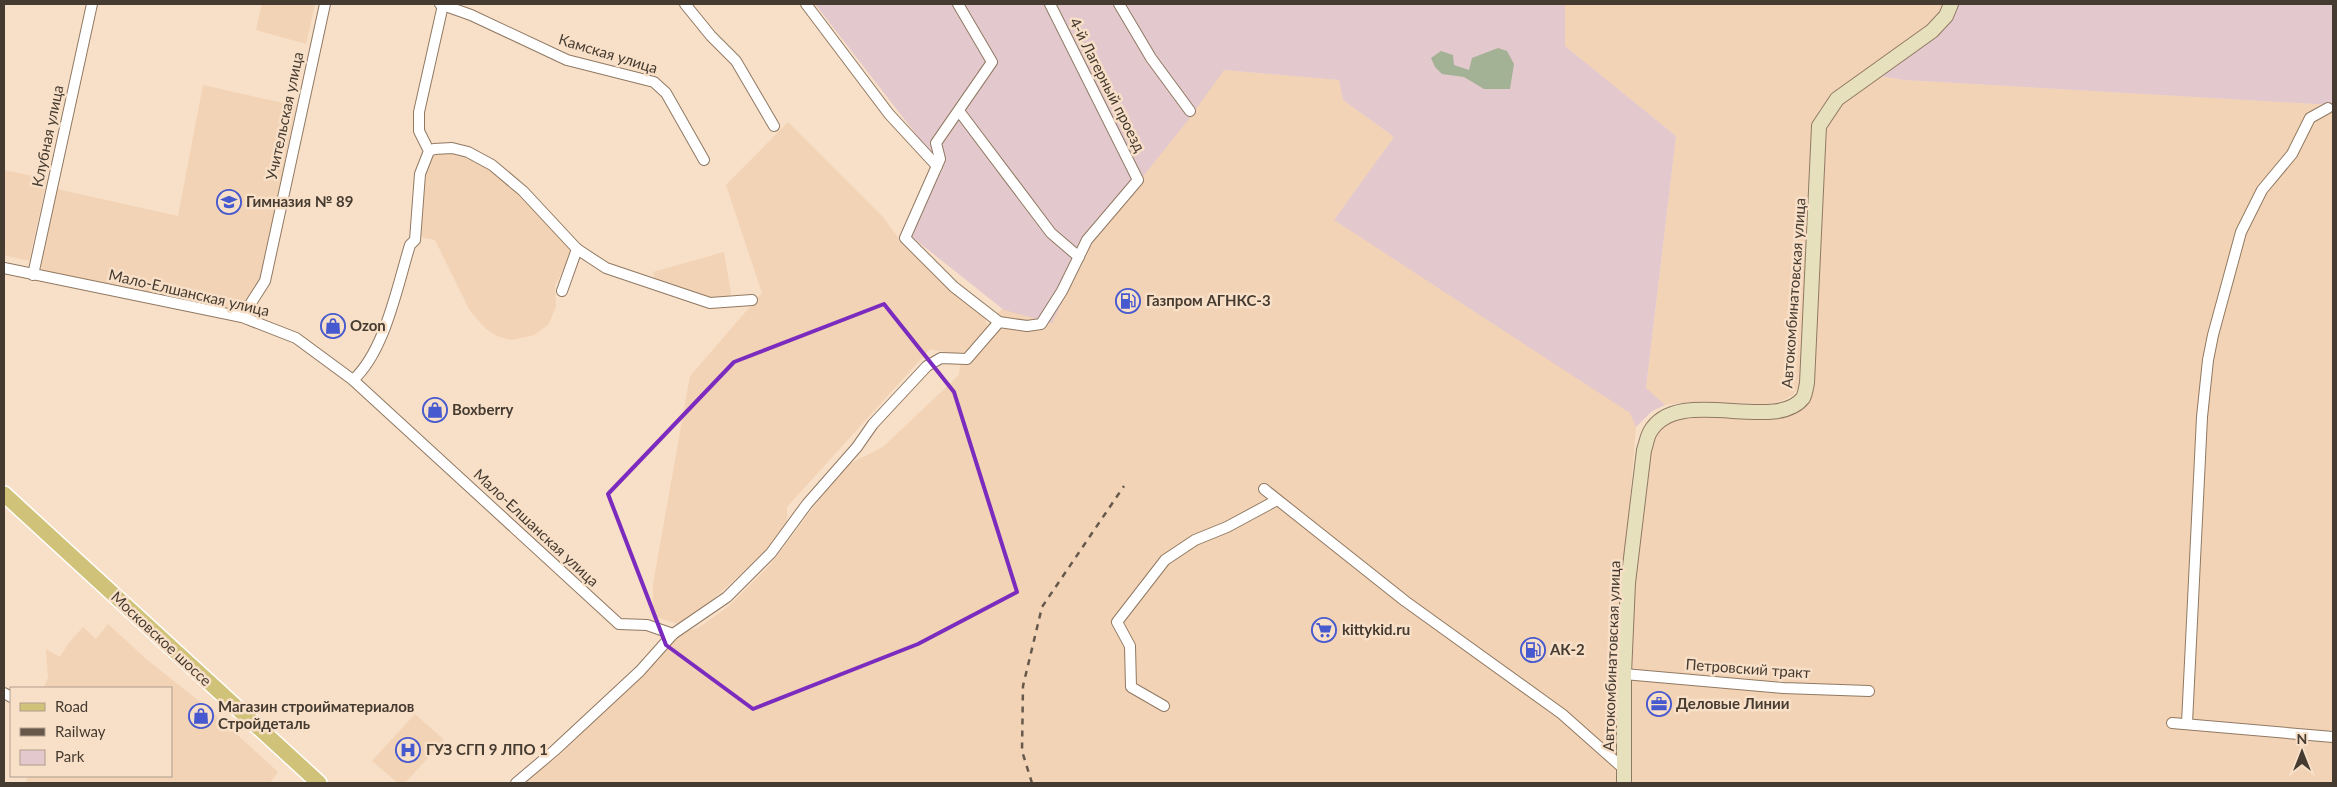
<svg xmlns="http://www.w3.org/2000/svg" width="2337" height="787" font-family="Lato,sans-serif">
<style>
.built{fill:#f2d3b5}
.green{fill:#e3c8cd}
.water{fill:#a3b194}
.lines{fill:none;stroke-linecap:round;stroke-linejoin:round}
.street-casing{stroke:#907963;stroke-width:12}
.secondary-casing{stroke:#907963;stroke-width:16}
.primary-casing{stroke:#fff;stroke-width:18}
.street{stroke:#fff;stroke-width:10}
.secondary{stroke:#e7e0bc;stroke-width:14}
.primary{stroke:#d0c279;stroke-width:15}
.rail{stroke:#66594c;stroke-width:2.5;stroke-dasharray:6 6;stroke-linecap:butt}
.marked{fill:none;stroke:#7b2cbf;stroke-width:4;stroke-linejoin:round}
.labels{text-anchor:middle;stroke-width:5;stroke-linejoin:round;paint-order:stroke}
.street-label{font-size:15px;fill:#453b31;stroke:#f8dfc7}
.poi-label{font-size:15px;font-weight:bold;fill:#453b31;stroke:#f8dfc7;text-anchor:start}
</style>
<rect width="100%" height="100%" fill="#f8dfc7"/>
<g class="built">
<path d="M262,4H315L306,44L256,30Z"/>
<path d="M1565,4H1945L1942,11L1918,34L1841,87L1818,111L1813,127L1801,372L1799,386L1793,395L1781,401L1768,404L1690,402L1665,405L1646,389L1676,136L1565,46Z"/>
<path d="M1224,70L1339,80L1343,100L1394,137L1334,220L1631,413L1636,427L1613,701L1616,783H522L560,755L674,639L687,631L698,628L728,607L770,565L845,466L883,447L959,375L961,355L930,349L787,507V521L774,542L733,581L685,624H678L653,616V584L690,376L762,293L726,185L788,122L883,217L904,246L984,316L987,325L1005,306L1093,235Z"/>
<path d="M1880,76L1904,80L2333,105V783H1631L1624,699L1638,546L1653,436L1665,422L1685,417L1803,406L1810,400L1813,389L1819,275L1821,160L1826,125L1834,111L1851,94Z"/>
<path d="M203,85L296,106L261,280L240,310L234,313L43,271L41,266L57,189L178,216Z"/>
<path d="M453,151L491,166L522,193L572,251L570,258L555,285L556,306L549,324L534,335L511,340L497,336L486,329L470,311L435,240L421,237L418,233L422,174L431,153Z"/>
<path d="M4,170L47,179L29,261L4,255Z"/>
<path d="M724,252L731,293L729,301H710L655,281L653,272Z"/>
<path d="M108,624L146,659L209,709L278,772L270,783H26L28,776H171V688H44L48,677L46,649L60,657L68,644L83,627L96,639Z"/>
<path d="M415,714L444,740L405,783H398L372,761Z"/>
</g>
<g class="green">
<path d="M815,4H1565V46L1676,136L1646,388L1665,405L1652,411L1636,427L1630,413L1334,220L1394,137L1343,100L1339,80L1224,70L1189,119L1092,240L1052,323L1004,310L902,229L943,169Z"/>
<path d="M1951,4H2333V105L1904,80L1880,76Z"/>
</g>
<path class="water" d="M1498,48L1507,51L1514,64L1510,89H1484L1464,77L1442,74L1435,67L1431,58L1441,51L1453,55L1454,65L1469,70L1472,58Z"/>
<g class="lines">
<defs>
<g id="street">
<path d="M440,4L471,15L567,60L654,82L666,93L704,160"/>
<path d="M685,4L711,36L736,61L774,126"/>
<path d="M806,4L889,114L937,166"/>
<path d="M958,4L992,62L936,143L940,159L905,238L954,287L999,322L1027,326L1041,324L1062,291L1087,240L1138,180L1050,4"/>
<path d="M1119,4L1151,58L1190,111"/>
<path d="M959,111L1051,233L1079,257"/>
<path d="M429,151L434,149L452,148L468,152L492,165L523,191L577,249L606,268L710,303L752,300"/>
<path d="M4,268L242,317L296,338L353,380L619,624L647,625L673,634"/>
<path d="M33,275L92,4"/>
<path d="M562,291L577,249"/>
<path d="M242,317L265,281L325,4"/>
<path d="M353,380C385,351 397,287 410,245L415,240L420,174L429,151L419,131V112L443,5"/>
<path d="M1264,489L1405,601L1562,714L1624,769"/>
<path d="M1624,674L1783,688L1869,691"/>
<path d="M4,693L11,697"/>
<path d="M1164,706L1131,687L1130,646L1117,622L1165,560L1195,540L1227,527L1277,500"/>
<path d="M2172,723L2333,737"/>
<path d="M2187,723L2202,417L2208,360L2213,335L2241,232L2262,190L2292,154L2310,118L2328,108"/>
<path d="M516,783L554,751L640,671L673,634L727,597L771,553L807,504L857,447L873,424L927,366L941,358L967,359L999,322"/>
</g>
<path id="secondary" d="M1624,783V674L1628,583L1644,450C1646,445 1647,437 1650,432C1677,384 1775,434 1803,398C1805,395 1806,388 1807,383L1819,126L1837,99L1932,31L1946,16L1951,4"/>
<path id="primary" d="M4,494L319,783"/>
</defs>
<use href="#street" class="street-casing"/>
<use href="#secondary" class="secondary-casing"/>
<use href="#primary" class="primary-casing"/>
<use href="#street" class="street"/>
<use href="#secondary" class="secondary"/>
<use href="#primary" class="primary"/>
<path class="rail" d="M1032,783L1022,751L1023,686L1042,607L1124,486"/>
</g>
<path class="marked" d="M884,304L954,392L1017,592L918,644L753,709L666,645L608,494L734,362Z"/>
<defs>
<symbol id="school-ring" viewBox="-11 -11 22 22"><circle r="9.5" fill="#f8dfc7" stroke="#4659ce" stroke-width="1.5"/><path d="M0-5L7-2L0 1L-7-2ZM-4 1L0 2.5L4 1V4Q0 6-4 4Z" fill="#4659ce"/></symbol>
<symbol id="fuel-ring" viewBox="-11 -11 22 22"><circle r="9.5" fill="#f8dfc7" stroke="#4659ce" stroke-width="1.5"/><path d="M-5.5-6h7V0h2V4h1.3V-2.5L3-4.5l.8-.8L6-3V5H2.5V1h-1V6h-7ZM-4.2-4.7v3.2H.2V-4.7Z" fill="#4659ce"/></symbol>
<symbol id="shop-ring" viewBox="-11 -11 22 22"><circle r="9.5" fill="#f8dfc7" stroke="#4659ce" stroke-width="1.5"/><path d="M-5-2.5h2.3a2.7 3.5 0 0 1 5.4 0H5L5.5 6h-11ZM-1.5-2.5h3a1.5 2.3 0 0 0-3 0Z" fill="#4659ce"/></symbol>
<symbol id="supermarket-ring" viewBox="-11 -11 22 22"><circle r="9.5" fill="#f8dfc7" stroke="#4659ce" stroke-width="1.5"/><path d="M-6-5.5h2.5l.6 2H6L4.5 2H-2.5L-4.4-4H-6ZM-1.5 3.2a1.3 1.3 0 1 0 .1 0ZM3 3.2a1.3 1.3 0 1 0 .1 0Z" fill="#4659ce"/></symbol>
<symbol id="office-ring" viewBox="-11 -11 22 22"><circle r="9.5" fill="#f8dfc7" stroke="#4659ce" stroke-width="1.5"/><path d="M-6-3h4V-5.5h4V-3h4V5H-6ZM-1-4.5V-3h2v-1.5ZM-6 0V1H6V0Z" fill="#4659ce"/></symbol>
<symbol id="hospital-ring" viewBox="-11 -11 22 22"><circle r="9.5" fill="#f8dfc7" stroke="#4659ce" stroke-width="1.5"/><path d="M-5-5h3v3.5h4V-5h3V5h-3V1.5h-4V5h-3Z" fill="#4659ce"/></symbol>
</defs>
<g fill-rule="evenodd">
<use href="#school-ring" x="215" y="188" width="28" height="28"/>
<use href="#fuel-ring" x="1114" y="287" width="28" height="28"/>
<use href="#shop-ring" x="319" y="312" width="28" height="28"/>
<use href="#shop-ring" x="421" y="396" width="28" height="28"/>
<use href="#supermarket-ring" x="1310" y="616" width="28" height="28"/>
<use href="#fuel-ring" x="1519" y="636" width="28" height="28"/>
<use href="#office-ring" x="1645" y="690" width="28" height="28"/>
<use href="#shop-ring" x="187" y="702" width="28" height="28"/>
<use href="#hospital-ring" x="394" y="736" width="28" height="28"/>
</g>
<g class="labels">
<g class="street-label">
<text transform="translate(608 54) rotate(17)" y="5">Камская улица</text>
<text transform="translate(1107 85) rotate(63)" y="5">4-й Лагерный проезд</text>
<text transform="translate(285 116) rotate(-78)" y="5">Учительская улица</text>
<text transform="translate(48 136) rotate(-78)" y="5">Клубная улица</text>
<text transform="translate(189 293) rotate(13)" y="5">Мало-Елшанская улица</text>
<text transform="translate(1794 293) rotate(-86)" y="5">Автокомбинатовская улица</text>
<text transform="translate(536 528) rotate(43)" y="5">Мало-Елшанская улица</text>
<text transform="translate(161 639) rotate(43)" y="5">Московское шоссе</text>
<text transform="translate(1612 656) rotate(-88)" y="5">Автокомбинатовская улица</text>
<text transform="translate(1748 669) rotate(4)" y="5">Петровский тракт</text>
</g>
<g class="poi-label">
<text x="246" y="207">Гимназия № 89</text>
<text x="1146" y="306">Газпром АГНКС-3</text>
<text x="350" y="331">Ozon</text>
<text x="452" y="415">Boxberry</text>
<text x="1342" y="635">kittykid.ru</text>
<text x="1550" y="655">АК-2</text>
<text x="1676" y="709">Деловые Линии</text>
<text x="218" y="712">Магазин строийматериалов<tspan x="218" dy="17">Стройдеталь</tspan></text>
<text x="426" y="755">ГУЗ СГП 9 ЛПО 1</text>
</g>
</g>
<rect width="2337" height="787" fill="none" stroke="#453b31" stroke-width="10"/>
<rect x="10" y="687" width="162" height="90" fill="#f8dfc7" stroke="#b09d8b"/>
<rect x="20" y="703" width="25" height="8" fill="#d0c279" stroke="#b09d8b"/>
<text x="55" y="712" font-size="15" fill="#453b31">Road</text>
<rect x="20" y="728" width="25" height="8" fill="#66594c" stroke="#b09d8b"/>
<text x="55" y="737" font-size="15" fill="#453b31">Railway</text>
<rect x="20" y="750" width="25" height="15" fill="#e3c8cd" stroke="#b09d8b"/>
<text x="55" y="762" font-size="15" fill="#453b31">Park</text>
<g transform="translate(2302 752)" stroke="#f8dfc7" stroke-width="4" paint-order="stroke">
<path d="M0-4L9 19L0 12L-9 19Z" fill="#453b31"/>
<text y="-8" font-size="14" font-weight="bold" text-anchor="middle" fill="#453b31">N</text>
</g>
</svg>
